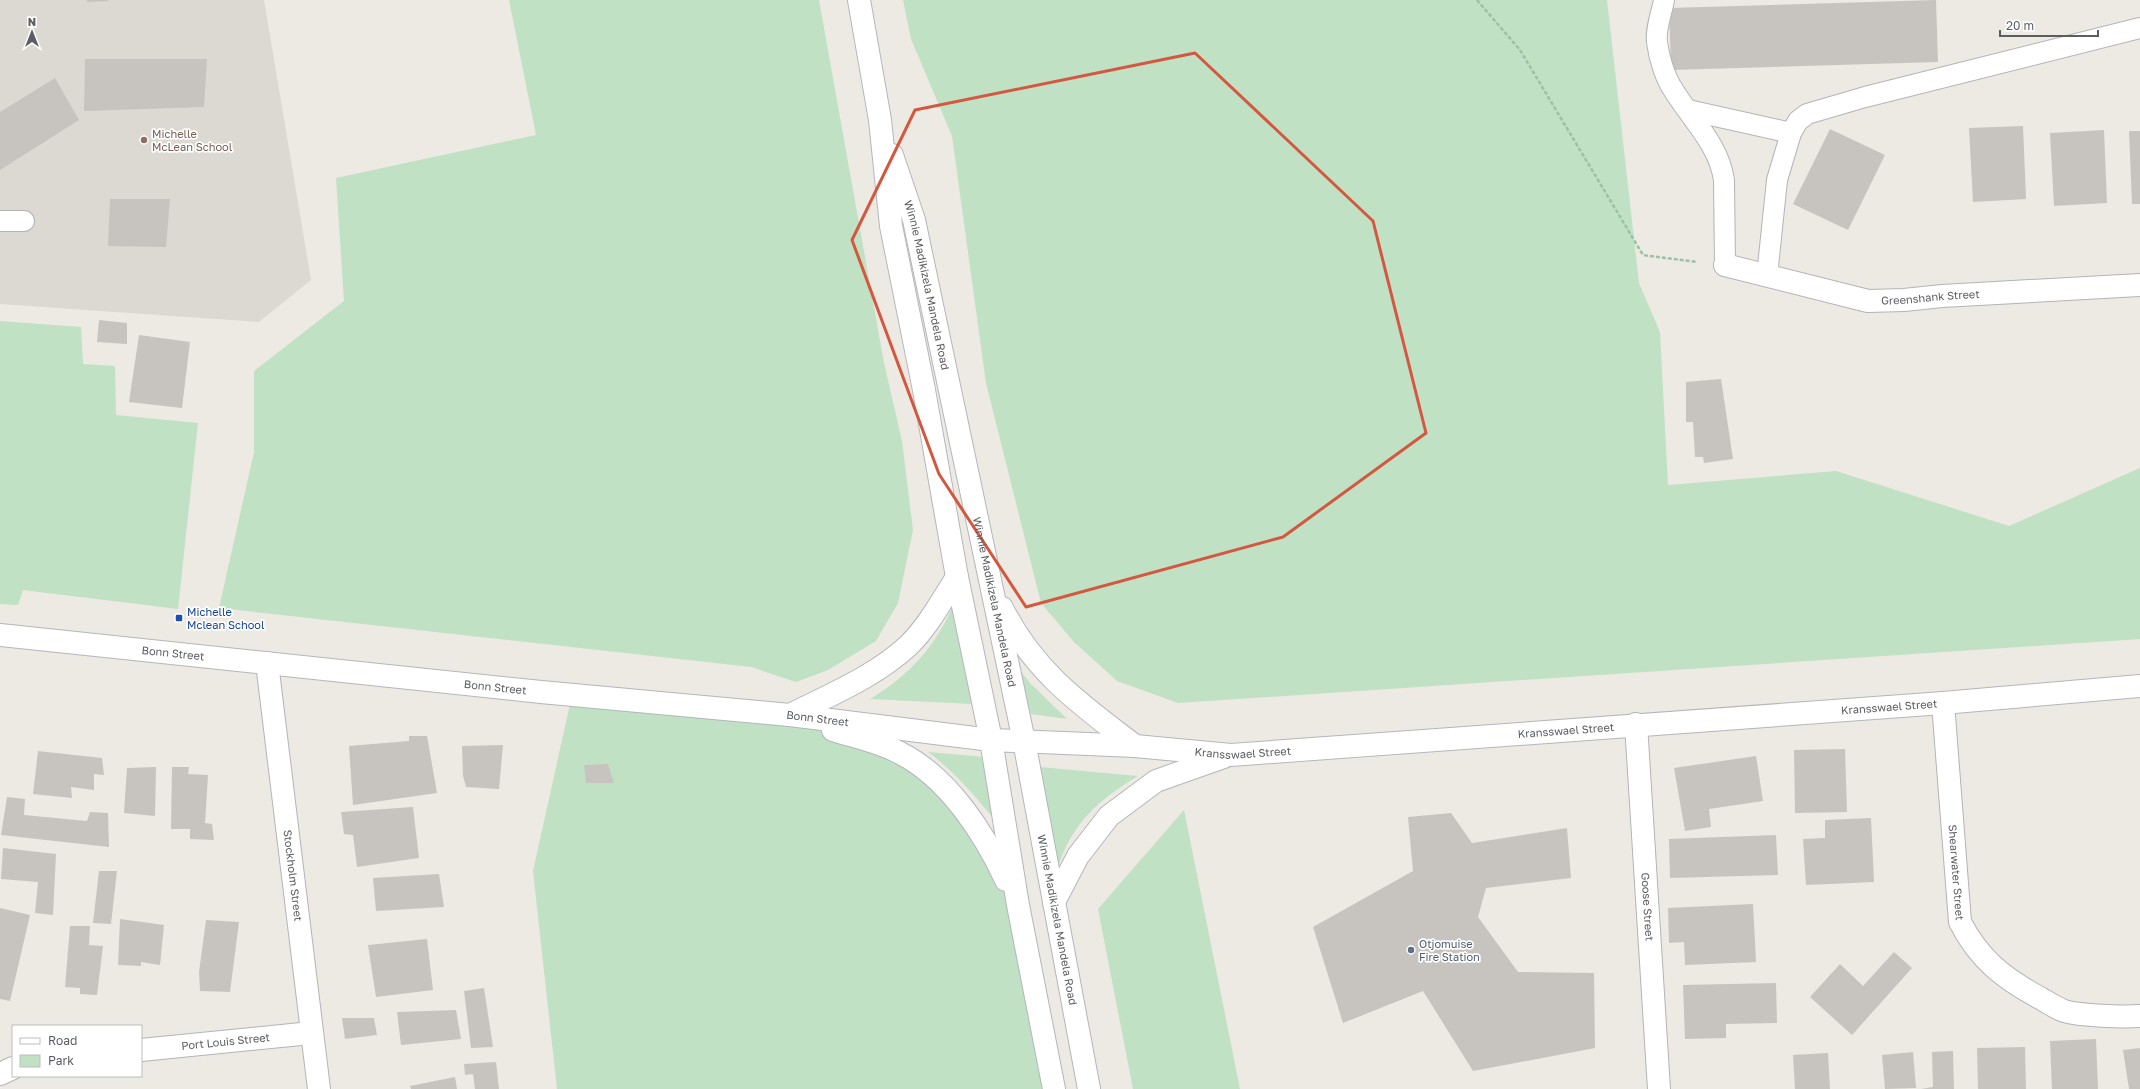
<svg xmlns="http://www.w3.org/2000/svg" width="2140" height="1089" font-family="'Golos Text',sans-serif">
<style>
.education{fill:#dbd9d1}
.green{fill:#c1e1c4}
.building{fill:#c7c4bf}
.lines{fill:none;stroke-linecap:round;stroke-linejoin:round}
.lane-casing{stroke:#b3b4b8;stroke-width:22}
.street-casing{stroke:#b3b4b8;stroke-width:24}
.secondary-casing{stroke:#b4b6bb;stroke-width:24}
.path{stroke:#9cc1a9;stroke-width:2.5;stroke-dasharray:4 2;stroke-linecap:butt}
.lane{stroke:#fff;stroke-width:20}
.street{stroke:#fff;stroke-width:22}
.secondary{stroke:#fff;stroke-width:22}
.marked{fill:none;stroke:#d4583f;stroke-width:3;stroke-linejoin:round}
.education-dot{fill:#8d6e63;stroke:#fff;stroke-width:1.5}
.transit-dot{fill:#1a4fb4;stroke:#fff;stroke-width:1.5}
.service-dot{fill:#5c6f8a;stroke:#fff;stroke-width:1.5}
.labels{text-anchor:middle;stroke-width:3.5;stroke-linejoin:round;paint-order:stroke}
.education-label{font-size:11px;fill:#785e54;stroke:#fff;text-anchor:start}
.street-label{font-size:11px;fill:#5b5d61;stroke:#fff}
.transit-label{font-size:11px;fill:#164399;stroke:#fff;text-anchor:start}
.service-label{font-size:11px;fill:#4e5e75;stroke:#fff;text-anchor:start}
</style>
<rect width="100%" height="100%" fill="#eceae2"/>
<path class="education" d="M0,0H264L311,280L259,322L0,304Z"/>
<g class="green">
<path d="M509,0H819L884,363L902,441L913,530L898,603L876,641L828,670L796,682L751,667L219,608L254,452V371L344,301L336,178L536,135Z"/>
<path d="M903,0H1607L1639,283L1660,332L1668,485L1836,471L2009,526L2140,468V639L1178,703L1117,681L1074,642L1041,603L986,383L952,136L911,39Z"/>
<path d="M0,321L81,327L83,364L115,366L116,415L198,423L178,609L23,590L18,605L0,604Z"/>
<path d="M954,603L973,704L870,699C909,676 937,645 954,603Z"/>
<path d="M1016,666L1031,684L1067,719L1031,714Z"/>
<path d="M572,695L790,715L927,770L1018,905L1054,1089H557L533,871Z"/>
<path d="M928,752L985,757L997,823C976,797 955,772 928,752Z"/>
<path d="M1040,767L1138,776C1098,800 1071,824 1057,870Z"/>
<path d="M1184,810L1240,1089H1133L1098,909Z"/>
</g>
<g class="building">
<path d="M87,0H108V1L87,2Z"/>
<path d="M1936,0L1938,62L1671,70L1669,8Z"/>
<path d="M85,59H207L204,107L84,111Z"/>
<path d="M55,78L79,120L0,170V112Z"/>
<path d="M2023,126L2026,199L1973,202L1969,128Z"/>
<path d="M1830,129L1885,155L1848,230L1793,204Z"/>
<path d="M2104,130L2107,203L2054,206L2050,133Z"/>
<path d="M2129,131H2140V204H2132Z"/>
<path d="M110,199H170L166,247L108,246Z"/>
<path d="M99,320L127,323V344L97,342Z"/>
<path d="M139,335L190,342L182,408L129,402Z"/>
<path d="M1721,379L1733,459L1704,463L1703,457H1695L1693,422H1686V382Z"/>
<path d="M409,736H427L437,793L353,805L349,746L409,741Z"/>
<path d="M503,745L499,789L466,787L463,776L462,746Z"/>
<path d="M1845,749L1847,812L1795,813L1794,750Z"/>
<path d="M38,751L102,758L104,775L94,774V790L71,787L72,798L33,794Z"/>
<path d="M1756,756L1763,801L1709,809L1711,827L1685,831L1674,768Z"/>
<path d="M608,764L614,783H586L584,765Z"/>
<path d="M156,767L155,816L124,813L127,768Z"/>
<path d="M172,767H189L188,774L208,775L205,823L212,824L214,840L190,839V829H171Z"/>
<path d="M7,797L25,799L24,815L87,821L90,812L108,813L109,847L1,835Z"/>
<path d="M413,807L419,858L357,867L353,835L344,834L341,812Z"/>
<path d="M1451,813L1472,843L1567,828L1571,878L1486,888L1478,917L1518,972L1594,973L1595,1048L1473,1071L1423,991L1343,1023L1313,927L1413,871L1408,817Z"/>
<path d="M1871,818L1874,882L1806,885L1803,839L1825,838V820Z"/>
<path d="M1776,835L1778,875L1670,878L1669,839Z"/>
<path d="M3,848L56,854L53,915L35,913L38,882L1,879Z"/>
<path d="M99,871H117L111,924L93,923Z"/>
<path d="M439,874L444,907L376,911L373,878Z"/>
<path d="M1753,904L1756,962L1685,965L1684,942L1669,943L1668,908Z"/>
<path d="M0,908L30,915L10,1001L0,999Z"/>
<path d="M120,919L164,925L160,965L141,962V966L118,965Z"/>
<path d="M206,920L239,922L230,992L200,991L199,972Z"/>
<path d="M70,926H90L89,945L103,946L97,995L80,994V988L65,987Z"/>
<path d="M427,939L433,990L376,997L368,945Z"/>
<path d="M1894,952L1912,968L1852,1035L1810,997L1840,964L1863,986Z"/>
<path d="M1776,983L1777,1023L1726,1024V1038L1685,1039L1683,985Z"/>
<path d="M484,988L493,1047L471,1048L464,991Z"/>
<path d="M456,1010L461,1039L401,1045L397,1012Z"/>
<path d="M342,1018H374L377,1035L345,1039Z"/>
<path d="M2096,1039L2098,1089H2052L2050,1041Z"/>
<path d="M2025,1047L2026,1089H1978L1977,1048Z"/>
<path d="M2140,1048V1089H2129L2123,1050Z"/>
<path d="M1953,1051L1954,1089H1921L1933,1087L1932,1052Z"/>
<path d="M1913,1052L1916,1088L1885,1089L1882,1055Z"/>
<path d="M1828,1053L1830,1089H1795L1793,1055Z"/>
<path d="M496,1062L499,1089H475L473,1074L465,1075L464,1064Z"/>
<path d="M455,1077L457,1089H411L410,1086Z"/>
</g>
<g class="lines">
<defs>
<g id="lane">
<path d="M1664,0C1662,12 1655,30 1657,42C1659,58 1665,78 1674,91C1692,120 1719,145 1724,180L1725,265"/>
<path d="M1688,110L1791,133"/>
<path d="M0,221H24"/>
<path d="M1767,276L1777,180L1791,133L1798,121L1807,114L1865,97L2140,28"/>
</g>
<g id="street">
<path id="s1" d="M1725,265L1868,301L1904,300L1942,296L2140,285"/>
<path id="s2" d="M267,663L319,1089"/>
<path id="s3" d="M1943,703L1960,922C1979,959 2003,978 2040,998C2047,1002 2056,1008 2064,1011C2081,1016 2122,1017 2140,1016"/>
<path id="s4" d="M1636,724L1659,1089"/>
<path id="s5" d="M141,1050L311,1033"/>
<path d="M0,1074L13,1068"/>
</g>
<g id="secondary">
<path d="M859,0L880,120L891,226L924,390L957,577L991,740L1018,905L1054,1089"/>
<path id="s6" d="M892,155L914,220L1024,741L1089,1089"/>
<path d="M1002,608C1034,672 1080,704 1135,746"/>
<path id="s7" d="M0,635L541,692L790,715L991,740L1135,746L1231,755L1943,703L2140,686"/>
<path d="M790,715C830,695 876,676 909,645C929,625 942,600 957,577"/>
<path d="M833,730C855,737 880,742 900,753C948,777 984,833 1006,880"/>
<path d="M1054,902L1078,856L1109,816L1156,781L1224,757"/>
</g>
</defs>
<use href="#lane" class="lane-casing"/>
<use href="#street" class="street-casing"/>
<use href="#secondary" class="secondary-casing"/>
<path class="path" d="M1477,0L1520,50L1643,255L1697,262"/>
<use href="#lane" class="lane"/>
<use href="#street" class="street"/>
<use href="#secondary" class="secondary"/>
</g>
<path class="marked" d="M1195,53L1373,221L1426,433L1283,537L1026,607L939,474L852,240L915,110Z"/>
<circle class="education-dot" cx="144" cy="140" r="4"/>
<rect class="transit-dot" x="175" y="614" width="8" height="8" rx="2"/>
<circle class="service-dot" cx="1411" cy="950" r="4"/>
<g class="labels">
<g class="education-label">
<text x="152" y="138">Michelle<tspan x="152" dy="13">McLean School</tspan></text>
</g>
<g class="street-label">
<text dy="4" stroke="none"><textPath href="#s6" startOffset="135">Winnie Madikizela Mandela Road</textPath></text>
<text dy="4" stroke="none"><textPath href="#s1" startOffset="210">Greenshank Street</textPath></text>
<text dy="4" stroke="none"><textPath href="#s6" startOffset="459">Winnie Madikizela Mandela Road</textPath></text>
<text dy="4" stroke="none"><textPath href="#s7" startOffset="174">Bonn Street</textPath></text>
<text dy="4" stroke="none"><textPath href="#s7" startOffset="498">Bonn Street</textPath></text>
<text dy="4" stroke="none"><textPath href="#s7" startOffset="1897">Kransswael Street</textPath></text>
<text dy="4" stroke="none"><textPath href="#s7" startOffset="822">Bonn Street</textPath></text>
<text dy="4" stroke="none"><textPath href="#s7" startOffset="1573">Kransswael Street</textPath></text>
<text dy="4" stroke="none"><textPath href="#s7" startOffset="1249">Kransswael Street</textPath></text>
<text dy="4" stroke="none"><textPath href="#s3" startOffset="170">Shearwater Street</textPath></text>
<text dy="4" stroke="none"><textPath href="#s2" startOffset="214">Stockholm Street</textPath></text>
<text dy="4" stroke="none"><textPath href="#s4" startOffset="183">Goose Street</textPath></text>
<text dy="4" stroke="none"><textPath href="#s6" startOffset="783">Winnie Madikizela Mandela Road</textPath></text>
<text dy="4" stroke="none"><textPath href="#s5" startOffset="85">Port Louis Street</textPath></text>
</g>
<g class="transit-label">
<text x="187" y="616">Michelle<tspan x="187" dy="13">Mclean School</tspan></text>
</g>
<g class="service-label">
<text x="1419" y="948">Otjomuise<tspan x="1419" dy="13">Fire Station</tspan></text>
</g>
</g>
<rect x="12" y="1025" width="130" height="52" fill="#ffffff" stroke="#bdbec0"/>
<rect x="20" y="1038" width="20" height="6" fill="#ffffff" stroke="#bdbec0"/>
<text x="48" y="1045" font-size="12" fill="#5b5d61">Road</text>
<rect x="20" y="1055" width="20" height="12" fill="#c1e1c4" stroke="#bdbec0"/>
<text x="48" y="1065" font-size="12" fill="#5b5d61">Park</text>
<g transform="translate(32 32)" stroke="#ffffff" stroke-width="3" paint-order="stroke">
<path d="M0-3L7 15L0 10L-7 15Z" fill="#5b5d61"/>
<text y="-6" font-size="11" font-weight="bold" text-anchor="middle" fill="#5b5d61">N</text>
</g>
<path d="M2000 30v6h98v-6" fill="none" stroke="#5b5d61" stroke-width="2"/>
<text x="2006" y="30" font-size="12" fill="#5b5d61" stroke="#ffffff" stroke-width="3" paint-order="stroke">20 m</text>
</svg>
